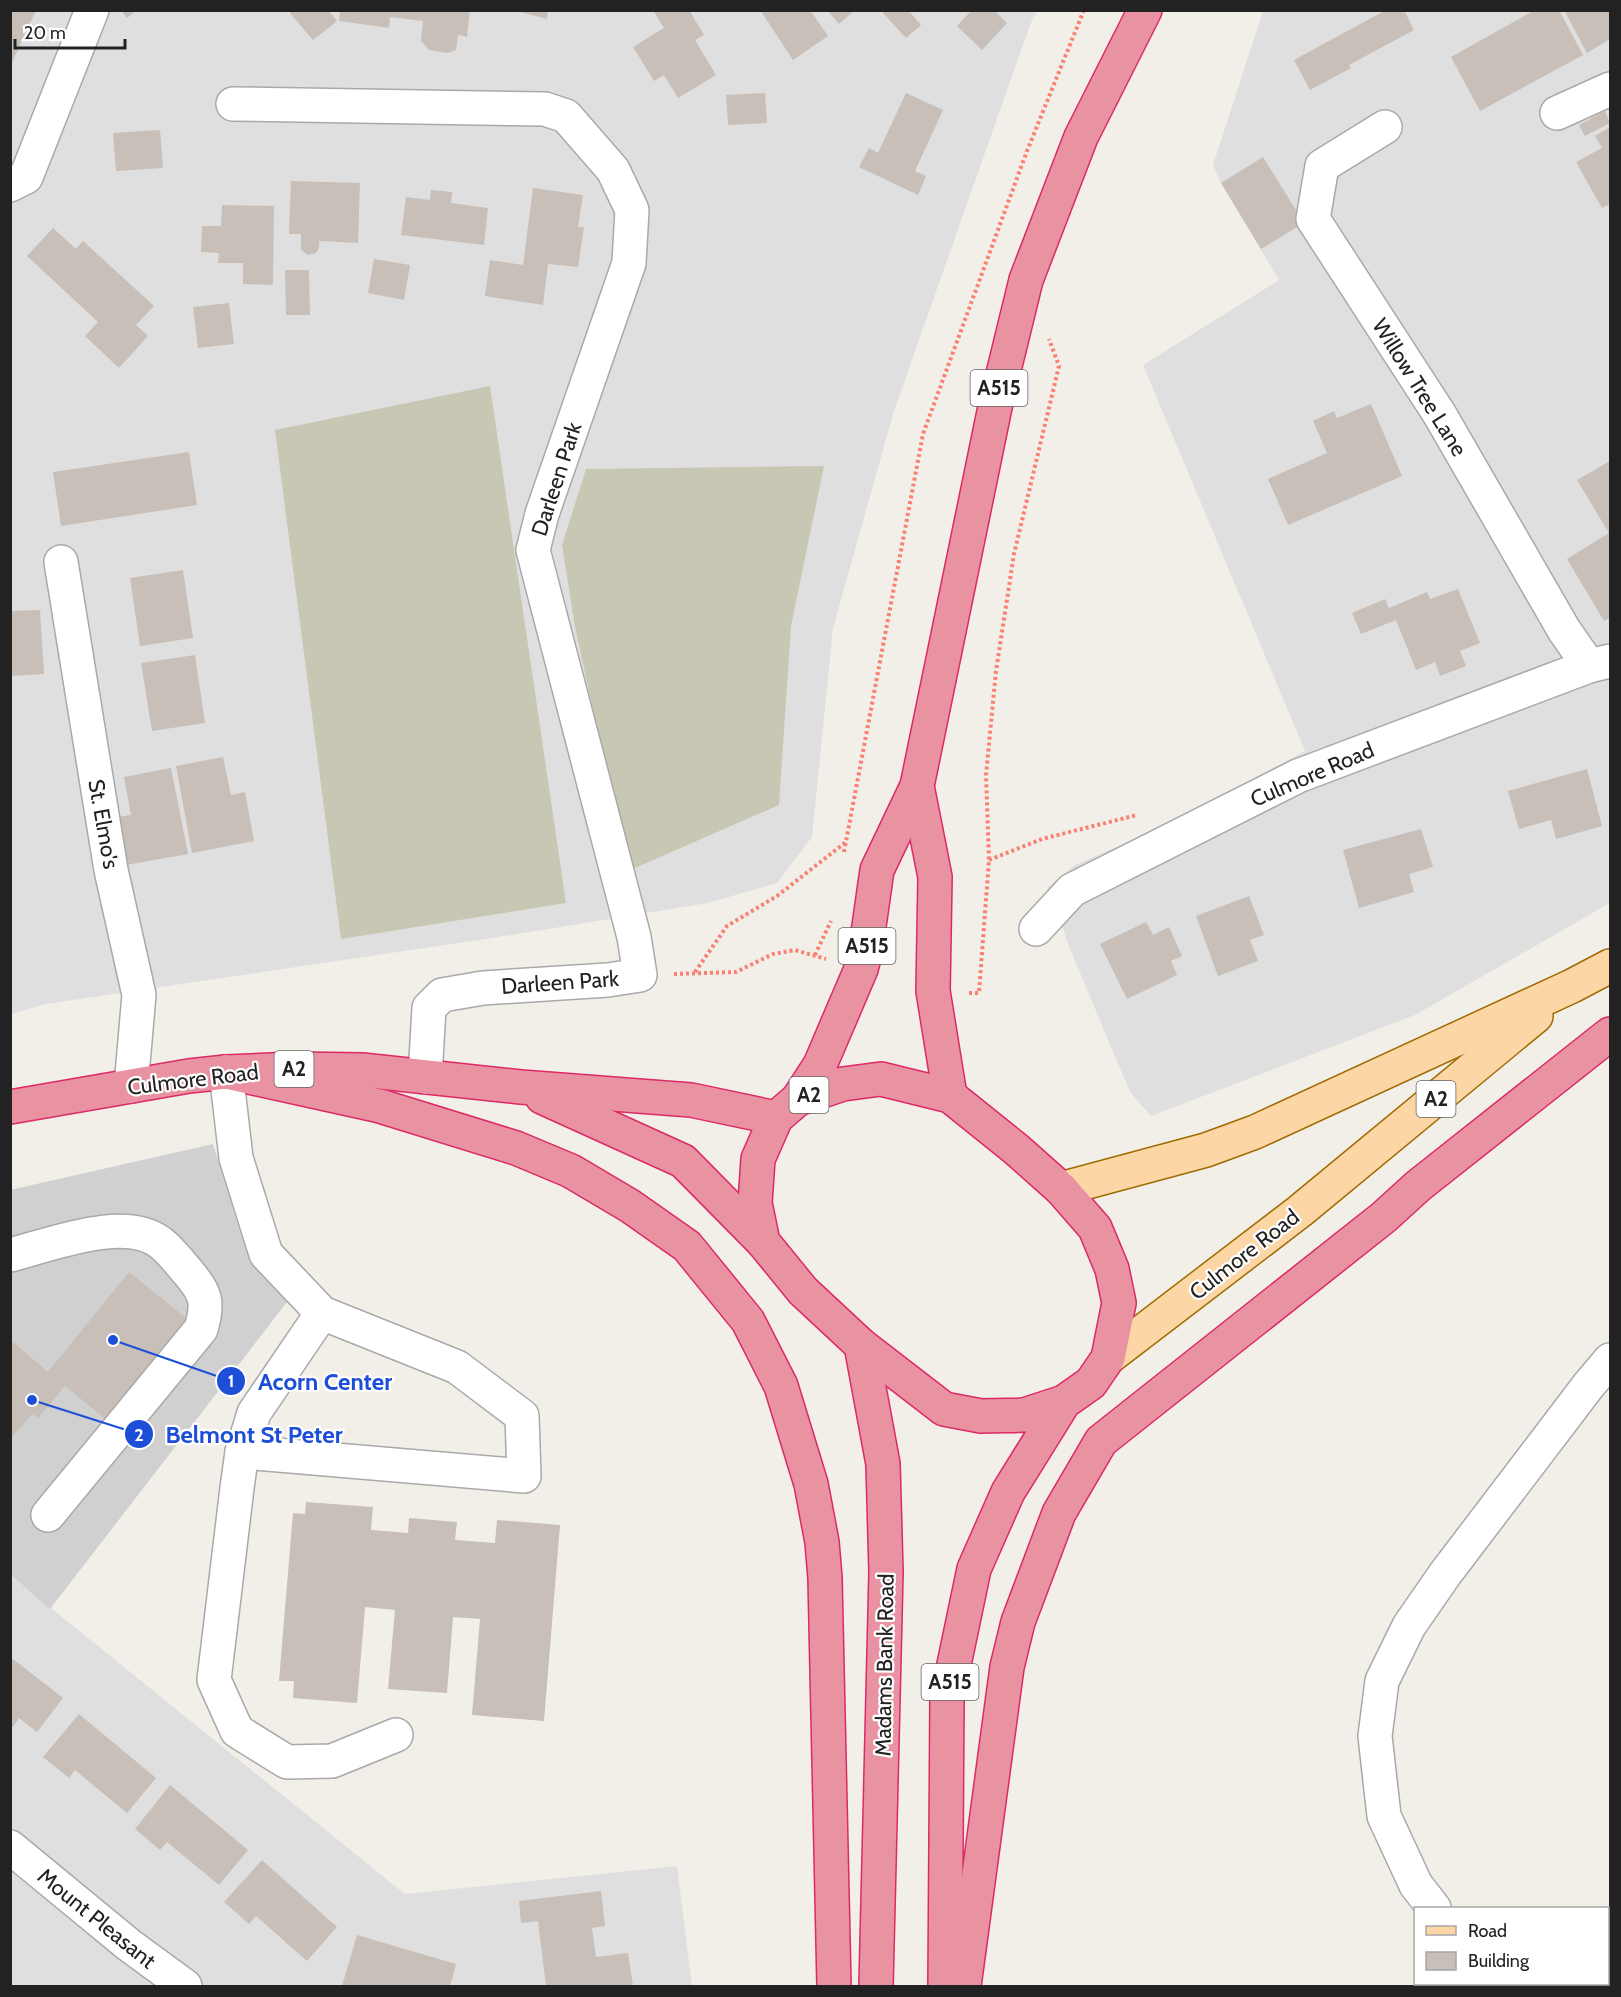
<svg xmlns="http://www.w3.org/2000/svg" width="1621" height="1997" font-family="Cabin,sans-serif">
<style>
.residential{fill:#e0dfdf}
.religious{fill:#d0d0d0}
.construction{fill:#c7c7b4}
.building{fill:#c7bfb8}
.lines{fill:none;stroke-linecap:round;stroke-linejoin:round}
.minor-casing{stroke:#a9a9a9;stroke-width:36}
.major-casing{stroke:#a06b00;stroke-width:36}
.highway-casing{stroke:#dc2a67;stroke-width:36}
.path{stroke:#fa8072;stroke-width:4;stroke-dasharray:3 3;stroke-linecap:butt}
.minor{stroke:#fff;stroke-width:33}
.major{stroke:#fcd6a4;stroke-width:33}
.highway{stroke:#e892a2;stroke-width:33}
.labels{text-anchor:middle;stroke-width:4.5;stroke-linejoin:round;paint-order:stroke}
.shield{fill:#fff;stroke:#646464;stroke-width:1.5}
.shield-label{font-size:21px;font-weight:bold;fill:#222}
.street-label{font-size:22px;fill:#222;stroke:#fff}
.leader{fill:none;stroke:#1d4ed8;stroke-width:2}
.callout-dot{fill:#1d4ed8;stroke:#fff;stroke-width:2}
.mark-label{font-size:18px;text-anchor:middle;font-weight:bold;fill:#fff}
.callout-label{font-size:24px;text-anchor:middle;font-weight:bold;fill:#1d4ed8;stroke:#fff;stroke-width:4.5;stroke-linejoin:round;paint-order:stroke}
</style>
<rect width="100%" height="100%" fill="#f2efe9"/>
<g class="residential">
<path d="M11,11H1037L1030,25L894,411L833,628L812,837L777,883L708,903L492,938L46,1004L11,1014Z"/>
<path d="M1263,11H1610V903L1415,1015L1151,1116L1130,1092L1070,949L1048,887L1075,865L1160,828L1305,751L1143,365L1279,280L1221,183L1213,165Z"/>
<path d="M10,1575L405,1894L677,1866L692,1986H11Z"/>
</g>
<path class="religious" d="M213,1144L243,1240L287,1302L50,1609L11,1575L10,1190Z"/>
<g class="construction">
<path d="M490,386L566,903L341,939L275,430Z"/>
<path d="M824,466L791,626L779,805L628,871L575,627L562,545L586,469Z"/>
</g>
<g class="building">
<path d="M10,10H36L10,67Z"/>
<path d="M121,10H137L127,18Z"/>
<path d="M294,10H328L337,21L313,40L290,13Z"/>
<path d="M340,10H470L467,37L458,35L456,50L448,53L429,50L421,41L423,21L390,17L389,28L339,21Z"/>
<path d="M513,10H548L547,19Z"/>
<path d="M653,10H689L704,35L695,40L716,75L678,98L664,75L654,81L633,47L664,28Z"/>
<path d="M760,10H810L828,36L793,60Z"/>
<path d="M827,10H855L839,24Z"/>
<path d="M885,10H908L921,25L906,38L883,13Z"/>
<path d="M972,10H994L1007,23L982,50L957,26Z"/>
<path d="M1386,10H1404L1414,30L1349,65L1351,68L1310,90L1294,60Z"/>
<path d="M1535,10H1559L1583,55L1480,111L1451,57Z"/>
<path d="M1564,10H1610V39L1587,53Z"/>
<path d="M765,93L767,123L728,125L726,95Z"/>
<path d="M906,93L943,110L915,171L926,176L918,195L859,167L869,148L878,153Z"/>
<path d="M1605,111L1610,123L1585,136L1579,125Z"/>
<path d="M1610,127V204L1602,208L1576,162L1602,148L1595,136Z"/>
<path d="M160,130L163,168L116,171L113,133Z"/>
<path d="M1263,157L1304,223L1261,249L1221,183Z"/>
<path d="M291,181L360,183L358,243L319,241V248L316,253L308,255L301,250V234H289Z"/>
<path d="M533,188L583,195L578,227H584L578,267L548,264L543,305L485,296L490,260L523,265Z"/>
<path d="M431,190L452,192L451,203L488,208L484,245L401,235L406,197L430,200Z"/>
<path d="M222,205L274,206L273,285L243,284V263H218L219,253L201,252L202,226H221Z"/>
<path d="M53,228L76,249L83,241L154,306L136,325L148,336L119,368L85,336L98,322L27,256Z"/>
<path d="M374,259L410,265L404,300L368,293Z"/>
<path d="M285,270H309L310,315H286Z"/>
<path d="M229,303L234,344L198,348L193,307Z"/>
<path d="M1371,404L1402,476L1288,525L1268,479L1327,453L1313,421L1334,411L1337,418Z"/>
<path d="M189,452L197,505L61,526L53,472Z"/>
<path d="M1610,461V618L1604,621L1567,559L1609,533L1577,480Z"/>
<path d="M183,570L193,638L140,646L130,578Z"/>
<path d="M1458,589L1480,643L1460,651L1466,666L1440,676L1435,662L1416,670L1396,620L1361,634L1352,613L1385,599L1389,608L1427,592L1430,599Z"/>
<path d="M40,610L44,674L11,676L10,611Z"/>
<path d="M195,655L205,723L152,731L141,663Z"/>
<path d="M223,757L231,795L245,792L254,841L192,853L176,766Z"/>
<path d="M171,768L188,854L126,865L117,817L131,815L124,777Z"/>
<path d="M1587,769L1602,826L1556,839L1551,820L1519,829L1508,791Z"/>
<path d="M1421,829L1433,867L1409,874L1414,892L1359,908L1343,850Z"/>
<path d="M1249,896L1264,935L1250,940L1258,961L1218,976L1196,916Z"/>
<path d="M1146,922L1153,935L1169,927L1182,956L1171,961L1177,975L1127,999L1100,944Z"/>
<path d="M129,1272L191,1322L109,1422L65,1386L38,1418L32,1414L10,1439V1345L13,1342L48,1372Z"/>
<path d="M306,1502L373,1507L371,1530L408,1533L409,1518L457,1522L455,1540L495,1543L497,1520L560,1525L544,1721L472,1715L480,1619L453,1617L447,1693L388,1689L395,1610L365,1607L357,1703L293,1698L294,1681H279L293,1513L305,1514Z"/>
<path d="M13,1659L63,1698L37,1732L19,1718L13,1727L10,1725V1661Z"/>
<path d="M79,1714L156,1778L127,1813L75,1770L69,1778L43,1757Z"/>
<path d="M170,1785L248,1850L219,1885L167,1842L160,1850L135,1829Z"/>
<path d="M262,1860L337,1927L307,1961L256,1916L249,1924L224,1902Z"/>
<path d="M601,1891L605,1926L592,1928L596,1957L628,1953L633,1986H546L538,1921L521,1923L519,1901Z"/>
<path d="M357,1935L456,1964L450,1986H383L377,1985V1986H342Z"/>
<path d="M1539,1984H1591L1596,1986H1537Z"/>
</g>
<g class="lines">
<defs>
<g id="minor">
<path d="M233,104L545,109L566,116L613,170L632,210L629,263L542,514L533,550L634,937L640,975L608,980L483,988L442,995L429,1008L425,1077"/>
<path d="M1557,113L1610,89"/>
<path d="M1385,127L1322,166L1313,219L1440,415L1564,630L1589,666"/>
<path d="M10,185L26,177L92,10"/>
<path d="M61,562L111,870L139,995L131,1086"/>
<path d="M1036,929L1072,890L1298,776L1589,666L1610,661"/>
<path d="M226,1072L236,1158L266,1254L322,1313L457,1367L522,1416L524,1476L242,1452"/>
<path d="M10,1255C50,1245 127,1214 162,1244C171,1251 179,1262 187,1271C206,1293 209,1302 201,1329L48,1515"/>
<path d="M322,1313L254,1413L242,1452L237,1488L214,1680L237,1731L287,1762L332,1761L396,1735"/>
<path d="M10,1847L129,1945L185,1986"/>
<path d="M1434,1908L1416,1885L1384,1816L1375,1736L1382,1681L1409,1626L1445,1574L1588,1386L1610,1360"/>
<path d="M1519,1984L1523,1986"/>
</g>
<g id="major">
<path d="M1061,1189L1206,1150L1255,1132L1572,986L1610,966"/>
<path d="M1108,1358L1300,1211L1536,1016"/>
</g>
<g id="highway">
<path d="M917,786L935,877L933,991L950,1096"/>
<path d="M226,1072L380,1106L516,1148L571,1171L630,1206L687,1246L748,1321L781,1386L811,1484L822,1542L825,1578L834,1986"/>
<path d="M542,1097L683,1161L763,1242"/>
<path d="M798,1099L820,1065L861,969L865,954L877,870L917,786L995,407L1026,280L1081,137L1145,10"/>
<path d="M10,1107L189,1076L226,1072L294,1069L362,1070L521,1087L691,1100L776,1118"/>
<path d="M861,1345L883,1464L886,1572L876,1986"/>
<path d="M945,1986L947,1698L974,1569L1008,1492L1064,1402L1091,1383L1108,1358L1119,1303L1112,1269L1095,1228L1061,1189L1016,1149L950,1096L881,1079L843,1084L798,1099L776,1118L758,1159L755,1203L763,1242L803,1291L861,1345L944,1409L981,1416L1024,1415L1064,1402"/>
<path d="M964,1986L1007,1667L1018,1622L1059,1513L1101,1441L1384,1217L1418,1186L1610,1034"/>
</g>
</defs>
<use href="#minor" class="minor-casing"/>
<use href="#major" class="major-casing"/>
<use href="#highway" class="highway-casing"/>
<g class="path">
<path d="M844,852L923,434L1027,151L1084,10"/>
<path d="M989,860L1042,839L1137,815"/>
<path d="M815,955L831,921"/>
<path d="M695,972L727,926L777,896L846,842"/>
<path d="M674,974L736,972L773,954L795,950L826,959"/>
<path d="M969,993H979L989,860L986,775L996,671L1014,554L1059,366L1049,339"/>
</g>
<use href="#minor" class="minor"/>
<use href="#major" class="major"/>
<use href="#highway" class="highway"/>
</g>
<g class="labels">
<g class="shield">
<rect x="970.5" y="370" width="57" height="36" rx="4.5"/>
<rect x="838.5" y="928" width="57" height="36" rx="4.5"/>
<rect x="274.5" y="1051" width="39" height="36" rx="4.5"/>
<rect x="789.5" y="1077" width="39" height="36" rx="4.5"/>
<rect x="1416.5" y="1081" width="39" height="36" rx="4.5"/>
<rect x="921.5" y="1664" width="57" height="36" rx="4.5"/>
</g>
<g class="shield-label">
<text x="999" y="395">A515</text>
<text x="867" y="953">A515</text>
<text x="294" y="1076">A2</text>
<text x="809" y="1102">A2</text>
<text x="1436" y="1106">A2</text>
<text x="950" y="1689">A515</text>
</g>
<g class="street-label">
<text transform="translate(1420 387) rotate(58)" y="8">Willow Tree Lane</text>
<text transform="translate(556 479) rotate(-72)" y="8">Darleen Park</text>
<text transform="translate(1312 774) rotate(-23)" y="8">Culmore Road</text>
<text transform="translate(104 824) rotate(80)" y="8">St. Elmo's</text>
<text transform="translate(560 982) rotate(-4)" y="8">Darleen Park</text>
<text transform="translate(193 1079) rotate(-7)" y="8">Culmore Road</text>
<text transform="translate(1244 1254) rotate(-38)" y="8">Culmore Road</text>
<text transform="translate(884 1665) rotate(-89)" y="8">Madams Bank Road</text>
<text transform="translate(97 1918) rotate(39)" y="8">Mount Pleasant</text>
</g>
</g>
<path class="leader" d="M113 1340L231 1381M32 1400L139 1434"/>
<g class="callout-dot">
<circle cx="113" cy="1340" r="6"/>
<circle cx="32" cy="1400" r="6"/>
<circle cx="231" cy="1381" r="15"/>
<circle cx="139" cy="1434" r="15"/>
</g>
<g class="mark-label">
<text x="231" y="1387">1</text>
<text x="139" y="1441">2</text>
</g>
<g class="callout-label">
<text x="325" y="1390">Acorn Center</text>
<text x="254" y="1443">Belmont St Peter</text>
</g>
<rect width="1621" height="1997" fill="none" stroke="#222222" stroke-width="24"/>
<rect x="1414" y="1907" width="195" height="78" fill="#ffffff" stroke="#a7a7a7" stroke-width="1.5"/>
<rect x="1426" y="1926" width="30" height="9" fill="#fcd6a4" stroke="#a7a7a7" stroke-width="1.5"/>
<text x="1468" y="1937" font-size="18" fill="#222222">Road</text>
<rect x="1426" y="1952" width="30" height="18" fill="#c7bfb8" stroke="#a7a7a7" stroke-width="1.5"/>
<text x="1468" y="1967" font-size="18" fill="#222222">Building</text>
<path d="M15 39v9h110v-9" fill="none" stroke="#222222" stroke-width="3"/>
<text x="24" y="39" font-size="18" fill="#222222" stroke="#ffffff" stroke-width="4.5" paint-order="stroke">20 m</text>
</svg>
